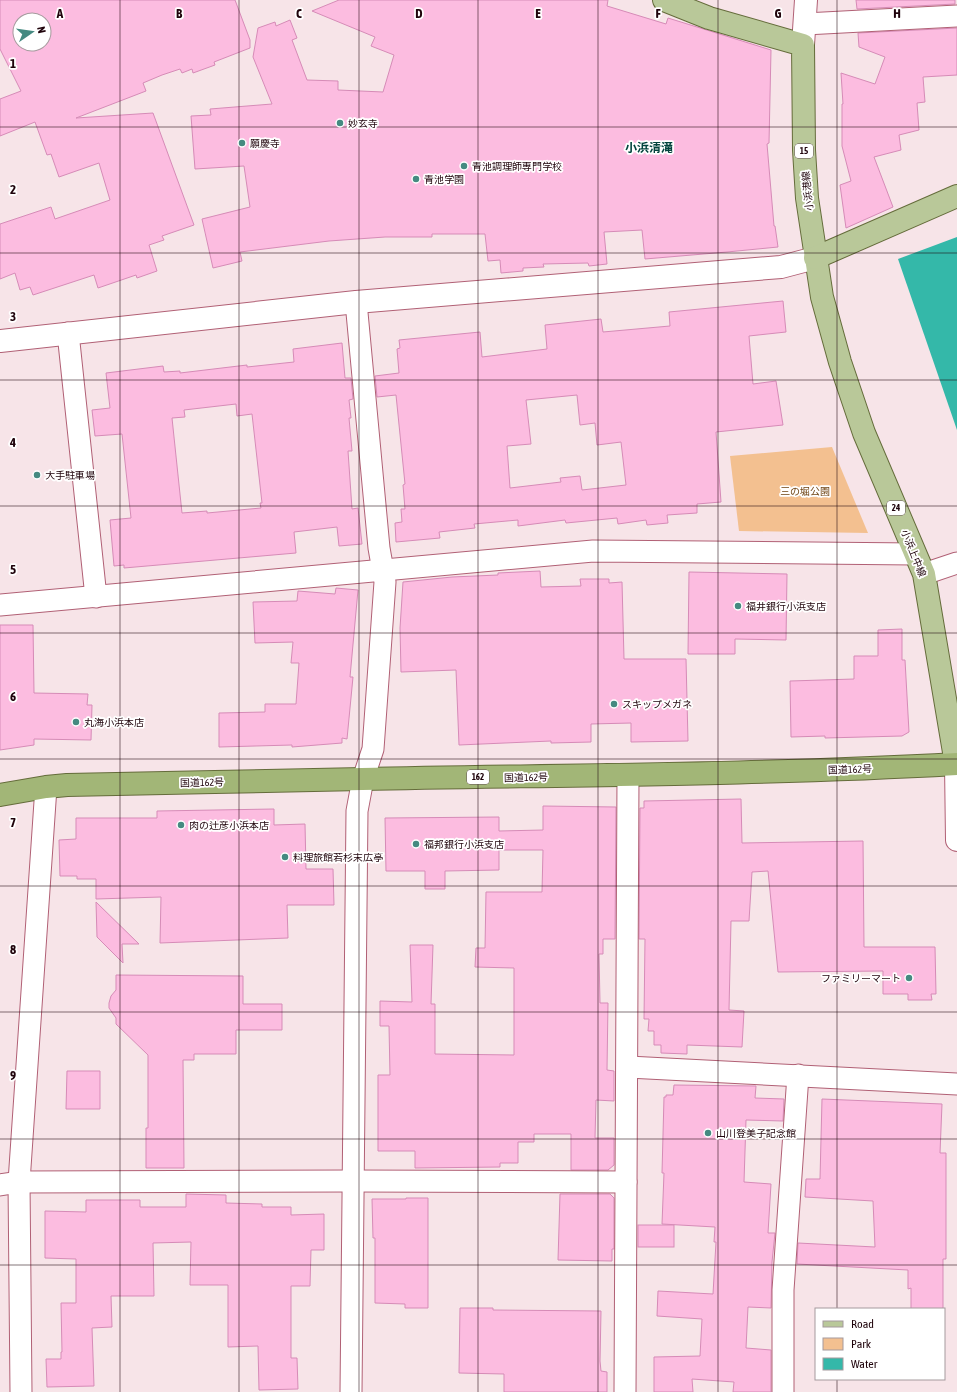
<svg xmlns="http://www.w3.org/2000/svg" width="957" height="1392" font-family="'Asap Condensed','Noto Sans JP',sans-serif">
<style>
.green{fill:#f3c090}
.water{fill:#34b8a9}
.building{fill:#fcbce0;stroke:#d68bb7;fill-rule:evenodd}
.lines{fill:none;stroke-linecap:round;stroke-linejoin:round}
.minor-casing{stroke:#b16075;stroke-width:23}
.tertiary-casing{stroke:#b16075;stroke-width:24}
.secondary-casing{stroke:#b16075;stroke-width:24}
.primary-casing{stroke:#656c3b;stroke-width:24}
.trunk-casing{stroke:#656c3b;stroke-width:24}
.minor{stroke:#fff;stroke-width:21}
.tertiary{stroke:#fff;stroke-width:22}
.secondary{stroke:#fff;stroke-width:22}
.primary{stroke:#b9c899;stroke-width:22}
.trunk{stroke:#a2b677;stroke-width:22}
.grid{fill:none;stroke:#1f030b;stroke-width:1;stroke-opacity:0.55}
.poi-dot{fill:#458a81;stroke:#fff;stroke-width:1.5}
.labels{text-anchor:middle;stroke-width:3.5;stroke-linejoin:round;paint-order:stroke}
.shield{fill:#fff;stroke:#624f54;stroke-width:1}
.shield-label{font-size:9px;font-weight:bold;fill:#1f030b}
.poi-label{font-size:10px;fill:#1f030b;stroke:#fff;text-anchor:start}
.street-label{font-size:10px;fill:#1f030b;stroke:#fff}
.park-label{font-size:10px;fill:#6f4312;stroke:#fff}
.quarter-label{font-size:12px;font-weight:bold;fill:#02433d;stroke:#fff}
.grid-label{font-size:13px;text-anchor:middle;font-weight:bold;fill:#1f030b;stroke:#fff;stroke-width:3.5;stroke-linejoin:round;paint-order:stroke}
</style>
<rect width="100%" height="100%" fill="#f7e4e8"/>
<path class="green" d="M832,447L868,533L739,531L730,456Z"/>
<path class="water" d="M957,237V430L898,259Z"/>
<g class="building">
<path d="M0,0H235L250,40V48L214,62L215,65L193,73L192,69L182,73L180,69L162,75L143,83L146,91L76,118L153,113L194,225L162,236L164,240L149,245L157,271L137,278L136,275L98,288L94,275L33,295L30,287L20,290L15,273L0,279V224L51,207L55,219L110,200L99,163L59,177L51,154L47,155L35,122L0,136V99L21,91L0,49ZM20,20H44V44H20Z"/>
<path d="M339,0H608L607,6L666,24L668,18L771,50L769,143L767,144L774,226H775L778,247L727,252L645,259L642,230L604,232L607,264L589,266L588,263L543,264L544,267L523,268V271L501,273L500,260L488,261L485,234H432V237H385L329,241L240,252L242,261L213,268L202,219L250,207L244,166L195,169L191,116L211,115L210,109L272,104L253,57L258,28L275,22L276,26L290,20L297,38L292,40L307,80L338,81V90L383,92L394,55L371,46L375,37L312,11Z"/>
<path d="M856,0H955V4L857,9Z"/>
<path d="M957,28V75L923,77L925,102L917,103L919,130L899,135L901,150L874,157L893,207L846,228L840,185L851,181L842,146V104H843L841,73L875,84L885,57L859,47L858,33Z"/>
<path d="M783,301L786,332L749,336L753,384L776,381L783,425L716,432L721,502L697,504V513L667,515L668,523L647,525L646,520L618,524L617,518L566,523L565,520L518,526V520L474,524L475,528L439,532L440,538L396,542L395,523L402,522L401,509H405L403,485L405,484L396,395L377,397L375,376L399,373L397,349L400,348L399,340L480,332L482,357L547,349L545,325L601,319L603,332L670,326L669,312ZM577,395L580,425L595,423L597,445L621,442L626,485L582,490L580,476L560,478L561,482L510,488L507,446L531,444L526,400Z"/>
<path d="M342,343L345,378H351L353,399L349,400L351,418H349L352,451H348L352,509L358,508L362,544L339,546L337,527L294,532L296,553L124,568V565L114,566L110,520L131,518L122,434L95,436L92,410L110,408L106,373L163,366L164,372L180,371V373L247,365V367L294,362L293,349ZM236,404L237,416L252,414L262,503H260L261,508L207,513V511L182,513L172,418L185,417L184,410Z"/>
<path d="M540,571L541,587L581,586L580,579H609V583L622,582L624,659H686L688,741L631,742V723L591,724V742L551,743V741L459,745L456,670L401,672L400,628L403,582L452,577L498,575V573Z"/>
<path d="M689,572L787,574L786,640L735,639V654H688Z"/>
<path d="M336,588L358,590L350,677H353L347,739L342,738V743L292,747V745L219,747V713L265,712V704H296L299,663H291L293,642L255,643L253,602L297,601L298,591L335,594Z"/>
<path d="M0,625H33L34,693L88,694L87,705H92L91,740L34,739V745L0,750Z"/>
<path d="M902,629V660H905L909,732L902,736L825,738V736L791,737L790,681L854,679V656H878V630Z"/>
<path d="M741,799L742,843L863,841L864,947H935L936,994H931L932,1000H908V994H883V971L778,972L768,871L752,872L749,921H731L729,1010L744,1011L742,1047L687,1045V1054L661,1053V1045H654V1031H648L649,1019H644L645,939H639L640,808H644V801Z"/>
<path d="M543,806L616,807L615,939H603V954H599L600,1003H608L607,1070L614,1071V1101L596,1100L595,1138H614V1165L608,1170H571V1134H534V1142H518V1163H500V1167L415,1168V1151H378V1075H390L389,1026H380V1001L412,1002L410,945H433L431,1004H435V1054L514,1055V968L475,967L476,948H485L486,892H542L543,850H499V870L445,871V889H425V871H386L385,818L499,817V831L543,830Z"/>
<path d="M274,809V825L305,824L306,869H333L334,905H287L288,938L160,943L161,897L96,899V879H77V876H60L59,840L76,839V818H157V811Z"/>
<path d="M96,902L139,944H122L123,963L97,937Z"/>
<path d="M116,975L243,976V1004H282V1030H236V1054H194V1060H183L184,1168H146V1128H148V1055L116,1024V1018L109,1008V1003L111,996L116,990Z"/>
<path d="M67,1071H100V1109H66Z"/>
<path d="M674,1085L756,1086L755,1098L784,1099L783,1121L746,1120L744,1182L771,1184L768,1233H775L772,1262L771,1308L748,1307L746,1348L771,1350V1392H733L734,1382L692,1379L693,1392H654V1357L700,1356L702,1319L657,1316L658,1291L713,1294L716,1242H714L715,1227L662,1224L664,1173H662L664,1097H666V1095H673Z"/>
<path d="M822,1099L942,1104L940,1153H946V1259H943V1309H911V1288L908,1289V1270L797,1264L798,1243L875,1247L873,1201L805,1197L806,1179H820Z"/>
<path d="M186,1194L226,1195V1203L262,1204V1207H291V1215L324,1214V1250H311L310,1286H291V1358H297L298,1389L259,1390L258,1346L228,1347V1285H190L191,1242L153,1243L154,1296H111L112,1327L92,1328L94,1386L47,1387L46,1359H61V1352H62L61,1303H76V1259L45,1258V1211L86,1212V1200H140V1207H186Z"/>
<path d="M560,1194H610L614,1198V1249H612V1261L558,1260Z"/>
<path d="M406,1198H428V1308H405V1304L375,1303V1238H373L372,1199H406Z"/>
<rect x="638" y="1225" width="36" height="22"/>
<path d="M460,1308H493V1310L601,1311L600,1361L601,1371L607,1372V1392H504V1374L459,1373Z"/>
</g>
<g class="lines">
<defs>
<g id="minor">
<path d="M805,24L957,16"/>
<path d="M68,333L96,597"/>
<path d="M924,574L957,563"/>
<path d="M0,605L593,551L915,554"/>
<path d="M628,1067L957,1084"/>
<path d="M0,1185L19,1182L352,1181L626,1182"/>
<path d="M21,1392L19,1182L46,787"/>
<path d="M351,1392L357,811L363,779L373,749L385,582L379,548L356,302"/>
<path d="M625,1392L628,776"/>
<path d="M783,1392V1290L798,1075"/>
</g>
<g id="tertiary">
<path d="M803,45L806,0"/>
<path d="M0,341L356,302L781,267L815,258"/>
</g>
<path id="secondary" d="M956,764L957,840"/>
<g id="primary">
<path d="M664,0L709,18L803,45L804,150L807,198L822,297L840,362L864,433L924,574L956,764"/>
<path d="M815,258L957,196"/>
</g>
<path id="trunk" d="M0,795L46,787L67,785C165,783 264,781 362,779C561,775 759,775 957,764"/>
</defs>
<use href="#minor" class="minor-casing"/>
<use href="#tertiary" class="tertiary-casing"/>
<use href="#secondary" class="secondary-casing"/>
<use href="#primary" class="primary-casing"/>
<use href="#trunk" class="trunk-casing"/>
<use href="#minor" class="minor"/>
<use href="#tertiary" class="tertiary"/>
<use href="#secondary" class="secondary"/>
<use href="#primary" class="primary"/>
<use href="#trunk" class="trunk"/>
</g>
<path class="grid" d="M120,0V1392M239,0V1392M359,0V1392M478,0V1392M598,0V1392M718,0V1392M837,0V1309M0,127H957M0,253H957M0,380H957M0,506H957M0,633H957M0,759H957M0,886H957M0,1012H957M0,1139H957M0,1265H957M837,1379V1392"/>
<g class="poi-dot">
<circle cx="340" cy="123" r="4"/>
<circle cx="242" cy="143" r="4"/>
<circle cx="464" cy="166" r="4"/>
<circle cx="416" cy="179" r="4"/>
<circle cx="37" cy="475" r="4"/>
<circle cx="738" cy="606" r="4"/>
<circle cx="614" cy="704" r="4"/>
<circle cx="76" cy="722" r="4"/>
<circle cx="181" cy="825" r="4"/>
<circle cx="416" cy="844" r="4"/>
<circle cx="285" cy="857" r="4"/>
<circle cx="909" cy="978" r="4"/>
<circle cx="708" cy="1133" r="4"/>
</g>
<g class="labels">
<g class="shield">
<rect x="795" y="144" width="18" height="14" rx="3"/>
<rect x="887" y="501" width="18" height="14" rx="3"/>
<rect x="467" y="770" width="22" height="14" rx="3"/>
</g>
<g class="shield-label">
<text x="804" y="154">15</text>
<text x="896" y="511">24</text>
<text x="478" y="780">162</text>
</g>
<g class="poi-label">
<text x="348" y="127">妙玄寺</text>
<text x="250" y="147">願慶寺</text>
<text x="472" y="170">青池調理師専門学校</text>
<text x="424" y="183">青池学園</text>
<text x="45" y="479">大手駐車場</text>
<text x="746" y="610">福井銀行小浜支店</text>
<text x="622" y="708">スキップメガネ</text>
<text x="84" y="726">丸海小浜本店</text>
<text x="189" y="829">肉の辻彦小浜本店</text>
<text x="424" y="848">福邦銀行小浜支店</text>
<text x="293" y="861">料理旅館若杉末広亭</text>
<text x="901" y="982" text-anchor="end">ファミリーマート</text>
<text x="716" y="1137">山川登美子記念館</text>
</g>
<g class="street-label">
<text transform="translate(807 191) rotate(-96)" y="4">小浜港線</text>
<text transform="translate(914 553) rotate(68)" y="4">小浜上中線</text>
<text transform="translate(850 769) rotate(-2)" y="4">国道162号</text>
<text transform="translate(526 777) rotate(-1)" y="4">国道162号</text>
<text transform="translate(202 782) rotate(-1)" y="4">国道162号</text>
</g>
<g class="park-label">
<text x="805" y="495">三の堀公園</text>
</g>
<g class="quarter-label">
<text x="649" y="152">小浜清滝</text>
</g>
</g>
<g class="grid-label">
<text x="60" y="18">A</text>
<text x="179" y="18">B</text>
<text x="299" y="18">C</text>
<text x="419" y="18">D</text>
<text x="538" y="18">E</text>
<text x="658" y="18">F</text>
<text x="778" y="18">G</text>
<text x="897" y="18">H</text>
<text x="13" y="68">1</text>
<text x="13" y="194">2</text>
<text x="13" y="321">3</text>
<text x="13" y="447">4</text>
<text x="13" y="574">5</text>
<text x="13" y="701">6</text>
<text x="13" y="827">7</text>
<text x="13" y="954">8</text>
<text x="13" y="1080">9</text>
</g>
<rect x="815" y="1308" width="130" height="72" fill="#ffffff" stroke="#a59a9d"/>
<rect x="823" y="1321" width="20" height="6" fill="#b9c899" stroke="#a59a9d"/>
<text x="851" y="1328" font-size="12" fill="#1f030b">Road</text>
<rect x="823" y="1338" width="20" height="12" fill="#f3c090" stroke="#a59a9d"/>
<text x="851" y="1348" font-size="12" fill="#1f030b">Park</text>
<rect x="823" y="1358" width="20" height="12" fill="#34b8a9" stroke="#a59a9d"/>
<text x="851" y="1368" font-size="12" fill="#1f030b">Water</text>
<g transform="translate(32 32) rotate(77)"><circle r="19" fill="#ffffff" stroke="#a59a9d"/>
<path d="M0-3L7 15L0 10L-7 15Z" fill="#458a81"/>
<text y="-6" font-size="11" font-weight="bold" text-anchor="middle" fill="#1f030b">N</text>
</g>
</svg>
